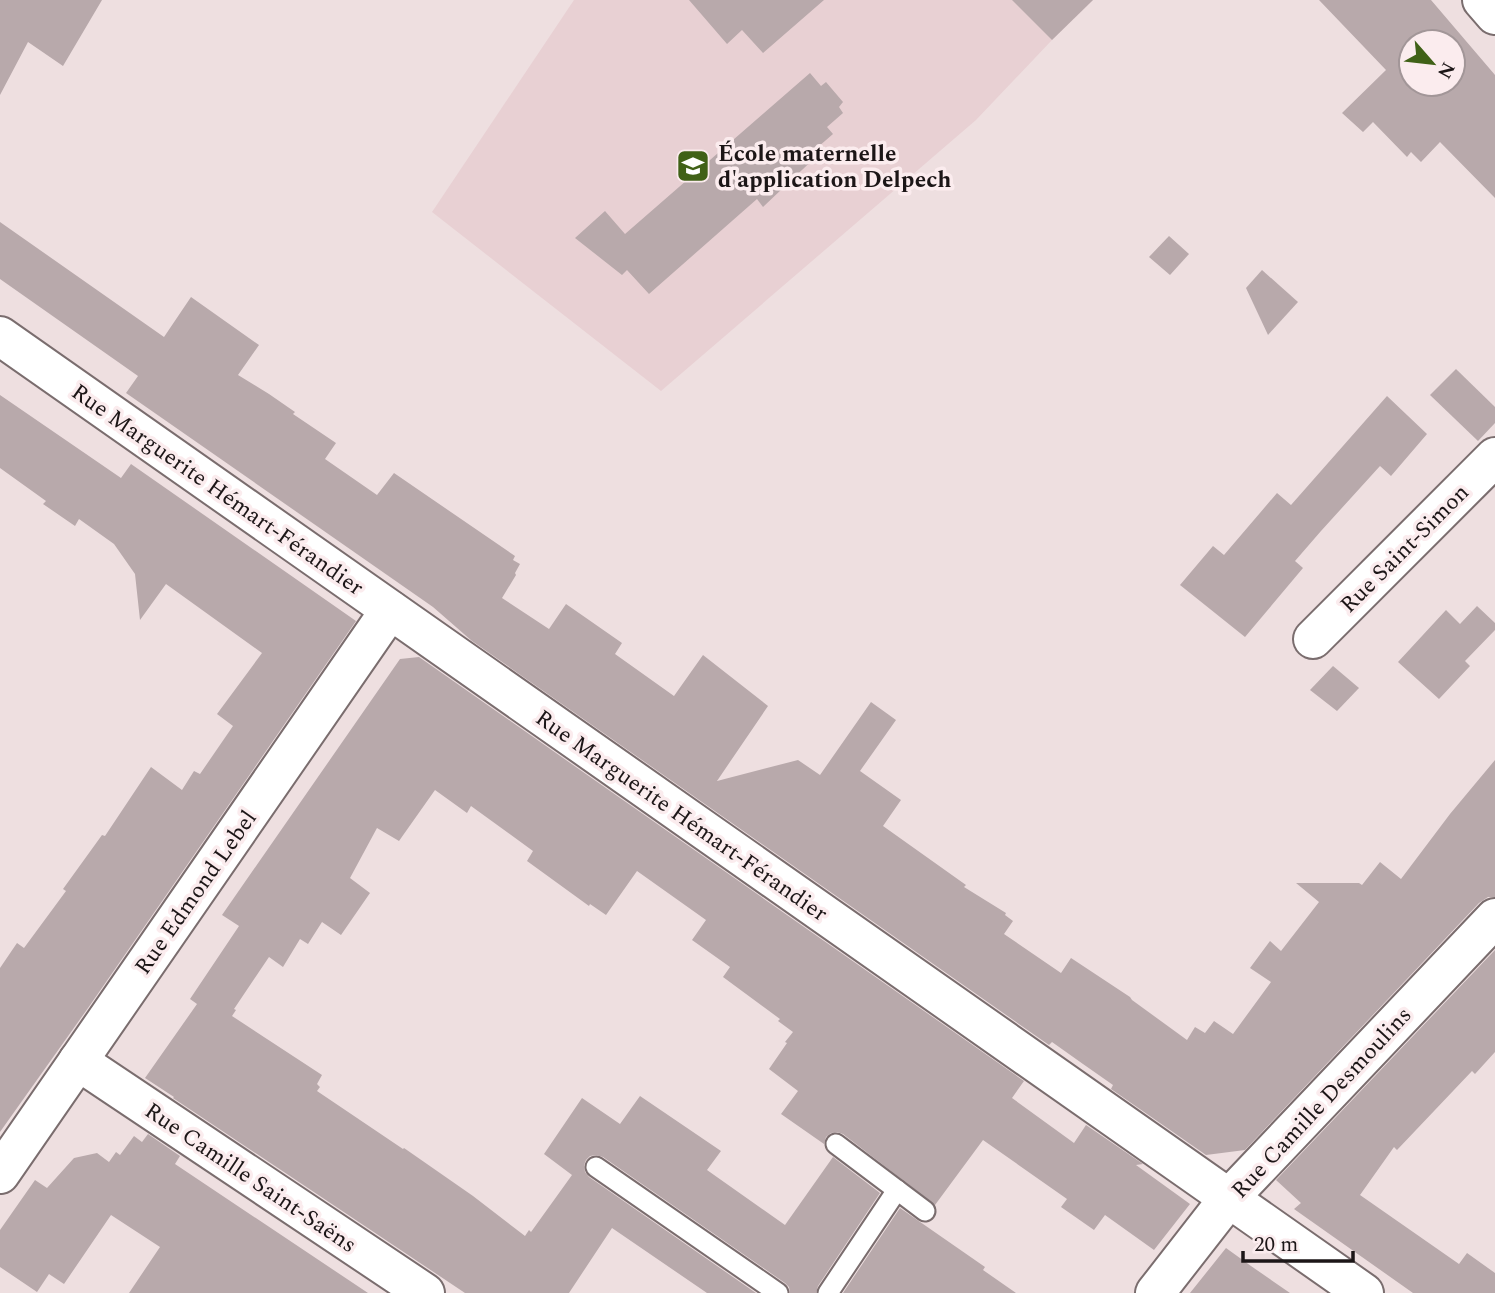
<svg xmlns="http://www.w3.org/2000/svg" width="1495" height="1293" font-family="Spectral,serif">
<style>
.built{fill:#e8d0d3}
.building{fill:#b8a9ab;fill-rule:evenodd}
.lines{fill:none;stroke-linecap:round;stroke-linejoin:round}
.lane-casing{stroke:#7a6d6e;stroke-width:23}
.street-casing{stroke:#7a6d6e;stroke-width:42}
.secondary-casing{stroke:#7a6d6e;stroke-width:42}
.lane{stroke:#fff;stroke-width:19}
.street{stroke:#fff;stroke-width:38}
.secondary{stroke:#fff;stroke-width:38}
.labels{text-anchor:middle;stroke-width:7;stroke-linejoin:round;paint-order:stroke}
.poi-label{font-size:23px;font-weight:bold;fill:#1c1617;stroke:#fbecee;text-anchor:start}
.street-label{font-size:23px;fill:#1c1617;stroke:#fbecee}
</style>
<rect width="100%" height="100%" fill="#eedfe0"/>
<path class="built" d="M574,0H1093L1052,40L976,120L661,391L432,212Z"/>
<g class="building">
<path d="M0,0H102L63,66L28,42L0,95Z"/>
<path d="M689,0H824L763,53L742,30L727,44Z"/>
<path d="M1012,0H1093L1052,40Z"/>
<path d="M1319,0H1431L1495,75V198L1440,142L1421,162L1411,152L1407,157L1373,122L1363,132L1342,113L1386,70ZM1411,42H1453V84H1411Z"/>
<path d="M810,73L821,86L826,82L843,102L839,107L843,113L827,127L833,134L818,147L822,151L763,207L757,199L649,294L627,270L622,275L575,238L605,211L625,234Z"/>
<path d="M0,222L164,337L191,297L259,345L238,375L269,394L295,412L293,414L336,443L325,459L377,495L394,473L515,556L513,560L520,564L515,573L516,575L502,598L549,629L566,604L622,643L615,654L674,696L703,655L768,706L717,781L798,760L820,775L871,702L896,720L860,771L901,800L883,826L966,885L964,887L1006,913L1005,915L1013,921L1004,934L1061,973L1071,958L1130,997L1132,1000L1187,1040L1195,1027L1205,1033L1214,1021L1233,1034L1271,982L1250,968L1270,941L1281,951L1319,902L1296,883H1359L1362,885L1380,862L1401,879L1450,814L1495,760V897H1488L1479,903L1245,1150L1206,1155L1111,1089L1113,1085L1083,1064L1052,1042L1049,1045L472,641L433,607L126,393L138,376L0,279Z"/>
<path d="M1169,236L1189,254L1170,275L1149,257Z"/>
<path d="M1262,270L1298,302L1268,335L1246,288Z"/>
<path d="M1456,369L1495,407V423L1478,441L1430,395Z"/>
<path d="M0,395L121,478L131,464L356,621L88,1008L0,1132V968L17,943L24,948L66,891L63,889L102,835L105,836L151,767L182,790L194,771L200,774L233,726L217,714L262,653L166,584L140,620L135,574L114,544L79,519L75,526L43,504L46,501L0,468Z"/>
<path d="M1387,396L1427,434L1391,476L1380,466L1321,531L1295,561L1303,568L1245,637L1180,585L1213,546L1224,555L1277,493L1291,505Z"/>
<path d="M1477,606L1495,623V630L1465,661L1470,666L1439,699L1398,662L1446,610L1460,624Z"/>
<path d="M419,657L1024,1081L1012,1098L1074,1143L1086,1125L1143,1164L1136,1165L1190,1204L1154,1250L1105,1215L1094,1230L1061,1207L1067,1199L983,1140L935,1205L843,1134L837,1132L831,1133L826,1137L824,1144L781,1114L798,1091L769,1069L787,1043L785,1042L793,1032L778,1021L780,1019L723,977L730,967L692,940L706,920L637,871L606,915L590,904L589,906L527,861L533,851L471,806L467,813L435,790L399,841L377,828L350,878L370,893L341,935L322,922L308,944L300,939L283,967L269,957L234,1009L236,1010L232,1016L322,1075L317,1084L320,1087L317,1091L403,1149L404,1148L473,1196L525,1236L529,1230L531,1232L572,1175L544,1154L582,1098L620,1124L640,1096L721,1151L707,1170L785,1225L833,1157L880,1193L818,1286L816,1293H790L789,1287L785,1283L603,1157L596,1155L590,1156L586,1160L584,1165L585,1172L589,1177L756,1293H707L612,1228L569,1293H465L173,1098L174,1097L145,1078L197,1004L190,999L239,926L222,915L400,659Z"/>
<path d="M1333,666L1359,688L1337,711L1310,690Z"/>
<path d="M1495,950V1052L1475,1074L1472,1071L1397,1150L1394,1147L1360,1195L1459,1264L1467,1253L1495,1273V1293H1413L1294,1209L1301,1203L1276,1180Z"/>
<path d="M148,1134L180,1156L175,1164L368,1293H129L160,1247L111,1215L64,1284L49,1274L37,1292L0,1267V1230L35,1180L47,1188L74,1158L97,1153L109,1162L116,1152L120,1155L134,1136L142,1142Z"/>
<path d="M900,1208L985,1267L983,1270L1016,1293H843Z"/>
<path d="M1226,1248L1251,1266L1290,1293H1190Z"/>
</g>
<g class="lines">
<defs>
<g id="lane">
<path d="M836,1144L925,1211"/>
<path d="M596,1167L778,1293"/>
<path d="M828,1293L897,1190"/>
</g>
<g id="street">
<path d="M0,336L1364,1293"/>
<path d="M1313,639L1495,457"/>
<path d="M78,1061L425,1293"/>
<path d="M0,1174L390,610"/>
<path d="M1155,1293L1229,1198L1495,918"/>
</g>
<path id="secondary" d="M1482,0L1495,15"/>
</defs>
<use href="#lane" class="lane-casing"/>
<use href="#street" class="street-casing"/>
<use href="#secondary" class="secondary-casing"/>
<use href="#lane" class="lane"/>
<use href="#street" class="street"/>
<use href="#secondary" class="secondary"/>
</g>
<defs>
<symbol id="school-square" viewBox="-11 -11 22 22"><rect x="-9" y="-9" width="18" height="18" rx="4" fill="#406117" stroke="#fbecee"/><path d="M0-5L7-2L0 1L-7-2ZM-4 1L0 2.5L4 1V4Q0 6-4 4Z" fill="#fff"/></symbol>
</defs>
<g fill-rule="evenodd">
<use href="#school-square" x="674" y="147" width="38" height="38"/>
</g>
<g class="labels">
<g class="poi-label">
<text x="718" y="161">École maternelle<tspan x="718" dy="26">d'application Delpech</tspan></text>
</g>
<g class="street-label">
<text transform="translate(218 489) rotate(35)" y="8">Rue Marguerite Hémart-Férandier</text>
<text transform="translate(1404 548) rotate(-45)" y="8">Rue Saint-Simon</text>
<text transform="translate(682 815) rotate(35)" y="8">Rue Marguerite Hémart-Férandier</text>
<text transform="translate(195 892) rotate(-55)" y="8">Rue Edmond Lebel</text>
<text transform="translate(1321 1102) rotate(-47)" y="8">Rue Camille Desmoulins</text>
<text transform="translate(251 1177) rotate(34)" y="8">Rue Camille Saint-Saëns</text>
</g>
</g>
<g transform="translate(1432 63) rotate(118)"><circle r="33" fill="#fbecee" stroke="#a29698" stroke-width="2"/>
<path d="M0-5L12 26L0 18L-12 26Z" fill="#406117"/>
<text y="-10" font-size="19" font-weight="bold" text-anchor="middle" fill="#1c1617">N</text>
</g>
<path d="M1243 1251v10h110v-10" fill="none" stroke="#1c1617" stroke-width="3.5"/>
<text x="1254" y="1251" font-size="21" fill="#1c1617" stroke="#fbecee" stroke-width="5" paint-order="stroke">20 m</text>
</svg>
